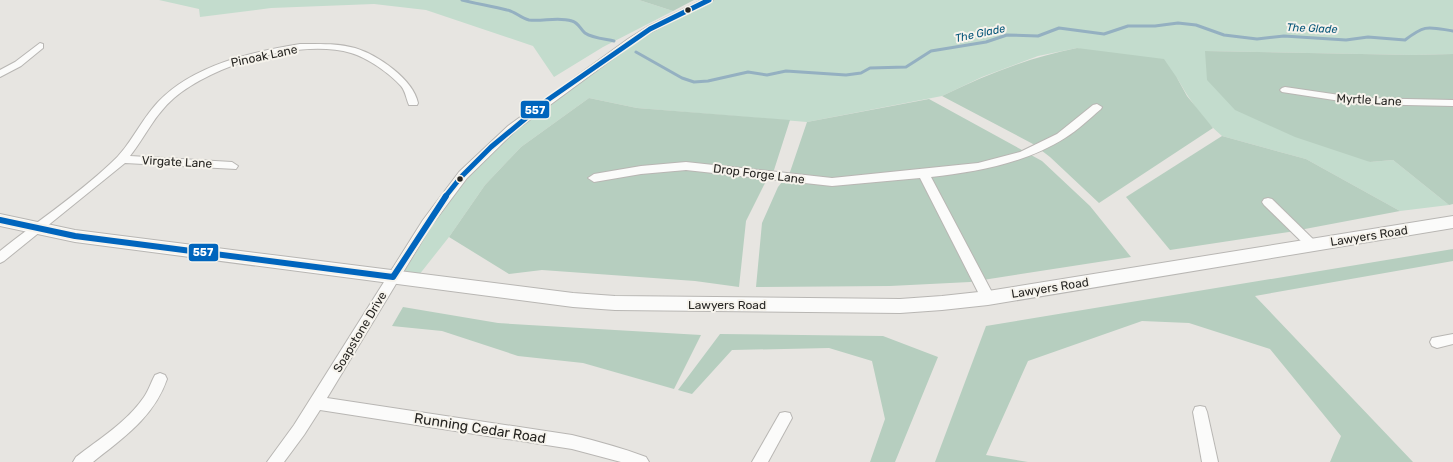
<svg xmlns="http://www.w3.org/2000/svg" width="1453" height="462" font-family="Rubik,sans-serif">
<style>
.green{fill:#c3dccd}
.forest{fill:#b6cebf}
.lines{fill:none;stroke-linecap:round;stroke-linejoin:round}
.stream{stroke:#94b0c1;stroke-width:3}
.minor-casing{stroke:#b8b6b3;stroke-width:2}
.major-casing{stroke:#b8b6b3;stroke-width:2}
.minor{fill:#fbfbfa;fill-rule:evenodd}
.major{fill:#fbfbfa;fill-rule:evenodd}
.bus-1-far1-casing{stroke:#f6f3ec;stroke-width:8}
.bus-1-casing{stroke:#f6f3ec;stroke-width:10}
.bus-1-far1{stroke:#0065bd;stroke-width:5}
.bus-1{stroke:#0065bd;stroke-width:6}
.bus-dot{fill:#272623;stroke:#f6f3ec;stroke-width:1.5}
.labels{text-anchor:middle;stroke-width:4;stroke-linejoin:round;paint-order:stroke}
.far-water-label{font-size:11px;font-style:italic;fill:#08577a;stroke:#f6f3ec}
.street-label{font-size:12px;fill:#272623;stroke:#f6f3ec}
.near-street-label{font-size:14px;fill:#272623;stroke:#f6f3ec}
.line-badge{stroke:#f6f3ec;stroke-width:1.5}
.badge-label{font-size:11px;text-anchor:middle;font-weight:bold;fill:#fff}
</style>
<rect width="100%" height="100%" fill="#e7e5e1"/>
<g class="green">
<path d="M159,0H639L673,11L603,47L554,77L533,46L426,10L374,4L271,8L200,17L199,9Z"/>
<path d="M709,0H1453V54L1413,55L1205,51L1370,162L1393,160L1449,205L1400,211L1306,159L1222,136C1203,120 1189,99 1177,78L1077,48L1038,56L982,77L942,96L807,122L637,108L589,98L521,147L485,185L449,237L415,280L393,277L484,153L631,41Z"/>
</g>
<g class="forest">
<path d="M639,0H694L673,11Z"/>
<path d="M1077,48L1164,59L1177,78L1187,96L1213,128L1099,203L1050,157L1033,144L942,96C987,74 1028,58 1077,48Z"/>
<path d="M1205,51L1413,55L1453,54V204L1449,205L1393,160L1370,162L1295,137L1235,110L1207,80Z"/>
<path d="M589,98L637,108L790,120L774,170L764,185L746,221L739,287L695,281L542,270L509,274L449,237L485,185L521,147Z"/>
<path d="M929,99L1042,161L1090,206L1131,257L970,282L890,286L756,287L762,223L778,187L790,172L807,122Z"/>
<path d="M1222,136L1306,159L1400,211L1289,232L1170,250L1126,197Z"/>
<path d="M1453,249V261L1255,296L1413,462H1330L1341,436L1270,349L1189,323L1142,321L1028,361L986,455L1028,462H935L986,326Z"/>
<path d="M403,307L498,323L529,325L701,335L674,389L583,363L518,356L442,331L392,326Z"/>
<path d="M720,334L883,336L938,357L895,462H870L885,419L872,361L829,348L732,350L692,394L678,390Z"/>
</g>
<g class="lines">
<g class="stream">
<path d="M462,0C477,4 492,6 507,10C515,11 520,18 529,20C543,22 557,16 572,21C579,23 580,29 585,33C592,38 605,39 614,41"/>
<path d="M636,52L682,78L694,82L708,81L748,72L767,75L786,71L846,75L861,73L870,68L906,67L931,51L986,42L1007,35L1038,36L1059,28L1104,34L1128,26H1155L1178,23L1196,25L1224,35L1257,39L1284,36L1346,40L1368,37L1405,40C1426,24 1428,27 1453,31"/>
</g>
<defs>
<g id="minor">
<path d="M702,0H713L653,31L634,43L516,130L467,178L431,226L327,398L572,435C597,441 622,448 646,457L649,462H621L572,449L320,410L304,435L284,462H267L294,425L423,220L459,172L508,126L628,39L647,27Z"/>
<path d="M40,43L43,44V48L21,66L0,77V70L15,62Z"/>
<path d="M300,44C318,44 337,43 355,48C378,55 413,79 418,103L417,105H409C406,99 406,92 401,86C389,73 368,58 351,53C300,38 213,65 174,98C155,114 145,137 130,156L232,162L238,166L236,169L125,163L4,261L0,263V251C36,222 76,196 110,164C130,147 140,121 158,102C193,65 251,52 300,44Z"/>
<path d="M1285,87L1360,98L1453,100V106L1360,104L1282,92L1280,90L1282,88Z"/>
<path d="M1097,104L1102,107L1101,109C1089,119 1078,130 1065,138C1026,163 976,172 931,177L995,298L993,302L988,303L983,302L920,178L832,186L686,170L641,174L594,182L588,178L594,174L641,166L686,162L832,178L978,163L1020,152L1057,134L1093,105Z"/>
<path d="M1268,198L1272,199L1316,242L1318,245L1316,248H1308L1264,205L1262,202L1264,199Z"/>
<path d="M1453,334V344L1437,348L1432,346L1430,342L1432,338Z"/>
<path d="M160,373L165,375L167,379C154,417 123,438 93,462H73L76,457C99,439 127,422 144,397C149,390 151,382 155,375Z"/>
<path d="M1200,406L1205,407L1207,412L1218,462H1202L1193,412L1195,407Z"/>
<path d="M785,412L790,413L792,418L768,462H752L780,413Z"/>
</g>
<path id="major" d="M0,214L75,230L573,293L615,296L900,299L942,296L988,291L1453,216V228L988,305L942,310L900,313L615,310L573,307L75,242L0,226Z"/>
</defs>
<use href="#minor" class="minor-casing"/>
<use href="#major" class="major-casing"/>
<use href="#minor" class="minor"/>
<use href="#major" class="major"/>
<defs>
<path id="bus-1-far1" d="M445,197L461,177L491,147L549,99L650,29L709,0"/>
<path id="bus-1" d="M0,220L75,236L393,277L446,196"/>
</defs>
<use href="#bus-1-far1" class="bus-1-far1-casing"/>
<use href="#bus-1" class="bus-1-casing"/>
<use href="#bus-1-far1" class="bus-1-far1"/>
<use href="#bus-1" class="bus-1"/>
</g>
<g class="bus-dot">
<circle cx="688" cy="10" r="3.5"/>
<circle cx="460" cy="179" r="3.5"/>
</g>
<g class="labels">
<g class="far-water-label">
<text transform="translate(1312 28) rotate(2)" y="4">The Glade</text>
<text transform="translate(980 33) rotate(-12)" y="4">The Glade</text>
</g>
<g class="street-label">
<text transform="translate(264 56) rotate(-12)" y="4">Pinoak Lane</text>
<text transform="translate(1369 100) rotate(3)" y="4">Myrtle Lane</text>
<text transform="translate(177 162) rotate(3)" y="4">Virgate Lane</text>
<text transform="translate(759 174) rotate(7)" y="4">Drop Forge Lane</text>
<text transform="translate(1369 236) rotate(-9)" y="4">Lawyers Road</text>
<text transform="translate(1050 288) rotate(-9)" y="4">Lawyers Road</text>
<text x="727" y="309">Lawyers Road</text>
<text transform="translate(360 332) rotate(-59)" y="4">Soapstone Drive</text>
</g>
<g class="near-street-label">
<text transform="translate(480 428) rotate(9)" y="5">Running Cedar Road</text>
</g>
</g>
<g class="line-badge">
<rect x="520" y="100" width="30" height="19" rx="4" fill="#0065bd"/>
<rect x="188" y="243" width="31" height="19" rx="4" fill="#0065bd"/>
</g>
<g class="badge-label">
<text x="535" y="114">557</text>
<text x="203" y="256">557</text>
</g>
</svg>
